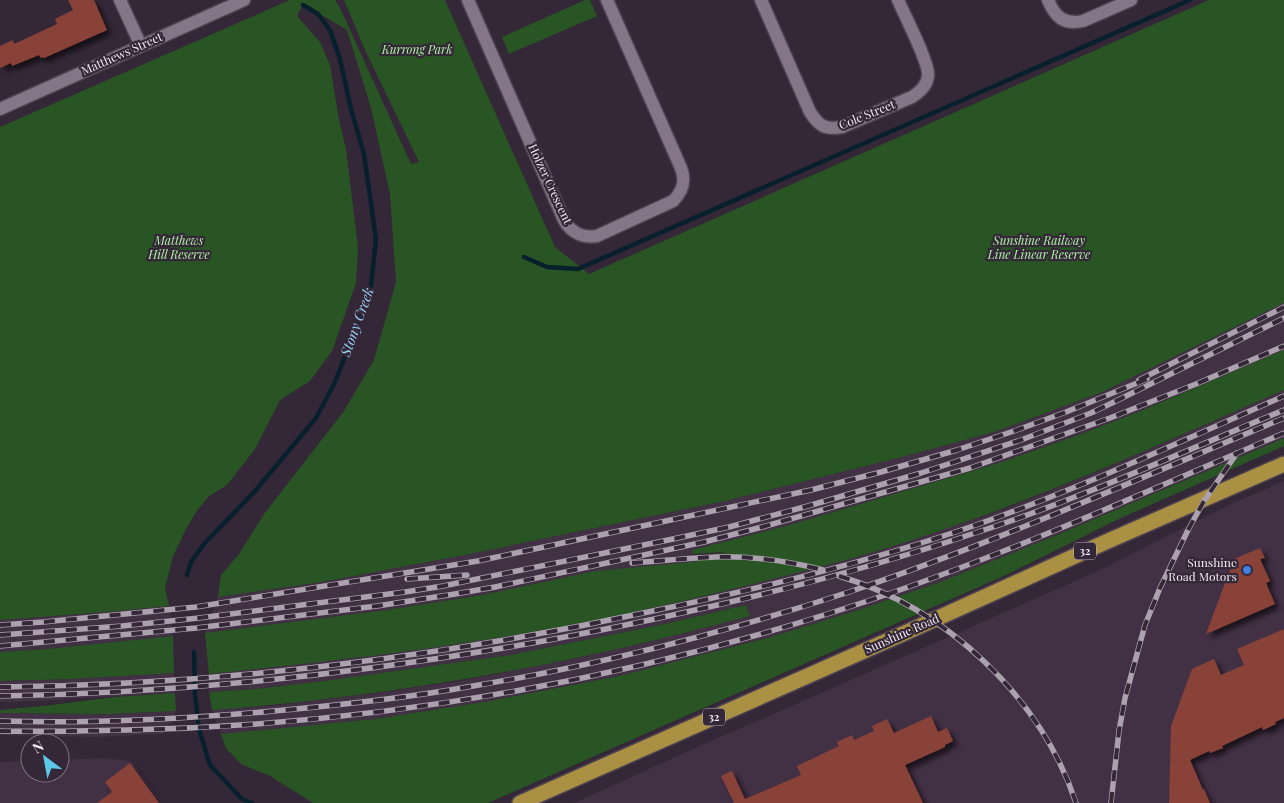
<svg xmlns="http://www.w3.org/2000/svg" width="1284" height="803" font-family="'Playfair Display',serif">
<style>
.built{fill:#423045}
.green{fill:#295524}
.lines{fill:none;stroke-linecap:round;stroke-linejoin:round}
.stream{stroke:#08202d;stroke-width:4.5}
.building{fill:#884238;filter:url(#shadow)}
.street-casing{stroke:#4f4351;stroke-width:15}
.primary-casing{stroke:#4f4351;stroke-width:18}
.street{stroke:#857588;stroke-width:12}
.primary{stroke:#a99042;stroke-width:15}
.rail-casing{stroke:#aca1ae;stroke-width:5.5}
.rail{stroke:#342737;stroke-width:4;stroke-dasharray:11;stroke-linecap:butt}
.shop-dot{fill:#3f7fe0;stroke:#342737;stroke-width:2}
.labels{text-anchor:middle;stroke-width:4.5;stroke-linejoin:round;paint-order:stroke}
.shield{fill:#342737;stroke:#b9afbb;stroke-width:1}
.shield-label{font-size:11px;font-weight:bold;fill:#f2e9f4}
.park-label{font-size:12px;font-style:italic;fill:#adf3a4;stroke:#342737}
.street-label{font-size:12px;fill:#f2e9f4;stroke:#342737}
.poi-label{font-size:12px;fill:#f2e9f4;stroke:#342737;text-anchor:end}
.water-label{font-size:14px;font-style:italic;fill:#99d2f5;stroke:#342737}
</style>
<defs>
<filter id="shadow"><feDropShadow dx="4.5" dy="4.5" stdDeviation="2.5" flood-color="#0009"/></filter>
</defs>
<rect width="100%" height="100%" fill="#342737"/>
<g class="built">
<path d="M1284,303V350L1143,410L1084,433L1002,462L793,524L692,550V563L595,571L482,595L387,610L205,633L218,597L322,582L470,554L725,501L906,456L994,432L1100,393Z"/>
<path d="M1284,390V438L1057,535L940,582L858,610L771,637L619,676L484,702L375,719L221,734L212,710L278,705L385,692L465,680L576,658L646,642L749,616L746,605L655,626L510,655L324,681L256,689L209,692V674L372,655L483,640L581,622L684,601L834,563L909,541L1015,505L1101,470Z"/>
<path d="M1284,481V803H574L717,738L762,719L1098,571L1233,503Z"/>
<path d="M169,606L173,636L46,649L0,652V620L106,612Z"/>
<path d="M174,673L175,693L17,702H0V681L73,679Z"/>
<path d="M176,711L163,734L94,737L0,735V713L110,714Z"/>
<path d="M104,758L130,761L139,771L163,803H0V762L30,761V773H60V760Z"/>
</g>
<g class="green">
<path d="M290,0H335L340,8L411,164L419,162L365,50L344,0H445L555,247L589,274L1209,0H1284V303L1100,393L994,432L906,456L725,501L470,554L322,582L218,597L221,575L239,554L264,514L344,411L374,360L396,282L390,194L371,108L347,30L303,4L297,16L320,42L330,65L339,120L346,149L358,248L356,283L332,351L310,381L280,400L255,449L227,485L209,496L196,512L186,529L173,556L165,588L169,606L106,612L0,620V127Z"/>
<path d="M585,0H590L597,16L509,54L502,37Z"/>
<path d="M1284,350V390C1160,444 1038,500 909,541C854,559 797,573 741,587C656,608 570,627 483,640C392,655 301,664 209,674L205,633L387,610L482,595L595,571L692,562L725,552L692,554V550L793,524L1002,462L1084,433L1143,410Z"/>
<path d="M1284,438V446L1121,518L1006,575L488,803H313L270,776L241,764L226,748L221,734L375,719L484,702L619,676L771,637L858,610L940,582L1057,535Z"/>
<path d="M746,605L750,616C692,631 634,646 576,658C456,683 335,701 212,710L209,692L256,689L324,681L510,655L655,626Z"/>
<path d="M173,636L174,673L73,679L0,681V652L46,649Z"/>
<path d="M175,693L176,711L110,714L0,713V710L43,706L115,697Z"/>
</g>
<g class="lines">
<g class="stream">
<path d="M524,257L547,267L578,269L1190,0"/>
<path d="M187,575L191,562L204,544L255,491L316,418L335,382L351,341L371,286L376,239L364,154L351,109L340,59L330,30L318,14L303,5"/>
<path d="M194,652L195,695L199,729L210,765L242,799L252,803"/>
</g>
</g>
<g class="building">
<path d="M68,0H94L107,30L44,58L43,57L41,58L39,55L12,66L11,63L0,68V46L13,40L14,44L57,24L55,19L73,10Z"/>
<path d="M1260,548L1265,558L1260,559L1270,581L1266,583L1275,604L1206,634L1234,559Z"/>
<path d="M1284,629V718L1275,722L1276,724L1263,730L1262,727L1222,746L1223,748L1210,753L1209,751L1190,760L1203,790L1204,789L1210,803H1169L1171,726L1192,669L1214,659L1221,675L1244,665L1237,649Z"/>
<path d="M931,716L938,732L947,728L953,741L945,745V747L905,765L923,803H734L721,776L732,771L745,799L801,775L797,766L839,746L837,742L852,735L854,740L874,731L872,726L887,719L894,733Z"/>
<path d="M130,763L159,803H97L112,792L105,782Z"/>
</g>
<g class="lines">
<defs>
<g id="street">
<path d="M120,0L141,46"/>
<path d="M468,0L564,220C571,233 583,238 597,236L673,201C683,191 686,181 681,168L607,0"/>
<path d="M761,0L810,112C819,126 825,130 842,127L912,97C920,92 927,86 928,76C930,64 904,14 898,0"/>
<path d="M1048,0C1055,17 1064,25 1083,21L1131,0"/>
<path d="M0,109L244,0"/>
</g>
<path id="primary" d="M520,803L907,632L1108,541L1284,464"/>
</defs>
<use href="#street" class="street-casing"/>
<use href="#primary" class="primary-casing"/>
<use href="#street" class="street"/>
<use href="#primary" class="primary"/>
<defs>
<g id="rail">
<path d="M1139,380L1284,307"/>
<path d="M632,563C660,561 688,558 716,557C752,556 788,561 823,570"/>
<path d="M839,576C946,608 1041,697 1076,803"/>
<path d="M407,579L467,575"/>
<path d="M0,625L43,622L196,607L478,561L619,531L811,490L881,472L957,450L1017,430L1066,412L1147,379"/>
<path d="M0,635L122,626L199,618L405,592L443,586L673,539L729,527L808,506L921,473L1021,440L1091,413L1114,402L1284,318"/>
<path d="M0,646L196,628L377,606L455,594L495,587L704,542L762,527L970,468L1110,418L1196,384L1284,346"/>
<path d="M0,687C218,685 435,658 648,612C759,589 869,562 976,525C1081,488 1182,441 1284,396"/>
<path d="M0,696C184,693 368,673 549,640C694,613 835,580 975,533C1080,499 1182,452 1284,410"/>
<path d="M0,721C91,724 183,719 274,711C341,705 407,698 473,686C601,665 726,632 849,592C997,542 1140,478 1284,418"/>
<path d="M0,731C42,732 85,731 127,730C387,725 648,677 894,592C1026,546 1155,488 1284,433"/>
<path d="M1111,803L1119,731L1125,698L1145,625L1160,588L1188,530L1204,501L1237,453"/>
</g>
</defs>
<use href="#rail" class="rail-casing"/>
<use href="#rail" class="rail"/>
</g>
<circle class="shop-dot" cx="1247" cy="570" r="5"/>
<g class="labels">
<g class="shield">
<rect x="1074" y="542.5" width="22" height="17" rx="4"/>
<rect x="703" y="708.5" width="22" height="17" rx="4"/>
</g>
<g class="shield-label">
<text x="1085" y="555">32</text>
<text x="714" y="721">32</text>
</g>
<g class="park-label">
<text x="417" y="54">Kurrong Park</text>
<text x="179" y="245">Matthews<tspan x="179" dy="14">Hill Reserve</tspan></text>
<text x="1039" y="245">Sunshine Railway<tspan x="1039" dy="14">Line Linear Reserve</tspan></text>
</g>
<g class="street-label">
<text transform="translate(122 54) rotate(-24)" y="4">Matthews Street</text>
<text transform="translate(867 115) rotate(-22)" y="4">Cole Street</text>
<text transform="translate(550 184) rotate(65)" y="4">Holzer Crescent</text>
<text transform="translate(902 634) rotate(-24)" y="4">Sunshine Road</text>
</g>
<g class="poi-label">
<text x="1237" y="567">Sunshine<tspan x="1237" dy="14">Road Motors</tspan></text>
</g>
<g class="water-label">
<text transform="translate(357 322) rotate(-70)" y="5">Stony Creek</text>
</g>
</g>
<g transform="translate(45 758) rotate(328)"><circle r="24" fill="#342737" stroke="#807583"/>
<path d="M0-4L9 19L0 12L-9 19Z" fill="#5bc8e7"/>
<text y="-8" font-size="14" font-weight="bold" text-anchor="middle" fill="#f2e9f4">N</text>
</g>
</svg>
